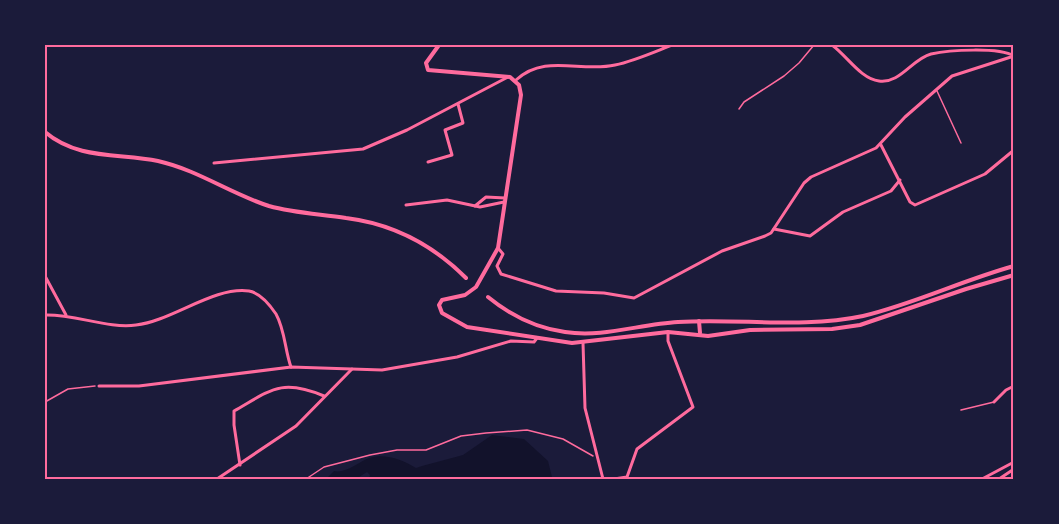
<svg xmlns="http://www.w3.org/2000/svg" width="1059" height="524" font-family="'IBM Plex Sans',sans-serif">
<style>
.water{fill:#12122b}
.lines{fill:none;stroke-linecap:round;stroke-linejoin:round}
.path{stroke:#ff6b9d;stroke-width:1.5}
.service{stroke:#ff6b9d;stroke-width:1.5}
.minor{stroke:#ff6b9d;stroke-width:3}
.tertiary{stroke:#ff6b9d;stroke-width:4}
.neatline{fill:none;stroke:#ff6b9d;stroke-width:2}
</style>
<rect width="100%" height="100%" fill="#1b1b3a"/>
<path class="water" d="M492,435L524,439L548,461L552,477L550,479H369L370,475L367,472L356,479H326L334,471C345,474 359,462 369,458C385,453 403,460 416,468L422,466L463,455Z"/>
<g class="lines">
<g class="path">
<path d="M45,402L68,389L95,386"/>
<path d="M306,479L324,467L370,455L397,450H426L461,436L486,433L527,430L563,439L593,456"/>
</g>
<g class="service">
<path d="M937,91L961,143"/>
<path d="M739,109L744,102L784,76L799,63L814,45"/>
<path d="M961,410L994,402"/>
</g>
<g class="minor">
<path d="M832,45C847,56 861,79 879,81C900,84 912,59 931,54C949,50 999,47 1014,56"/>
<path d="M516,80C545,53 581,73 615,65C634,61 654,52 672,45"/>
<path d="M881,145L910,202L915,205L985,174L1014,150"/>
<path d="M428,162L452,155L445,130L463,123L458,104"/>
<path d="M214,163L363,149L407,130L508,77"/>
<path d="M406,205L447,200L480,207L504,202"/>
<path d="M475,206L486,197L505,198"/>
<path d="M774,229L810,236L843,212L891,191L900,180"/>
<path d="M498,248L503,254L497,266L501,274L556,291L604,293L634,298L722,251L765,236L771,233L804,183L811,177L876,148L905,117L952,76L1014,56"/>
<path d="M45,276L66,315"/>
<path d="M45,315C75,314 108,329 136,325C172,321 214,286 249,291C261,293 270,305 276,314C285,330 285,351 291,367"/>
<path d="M583,343L585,408L603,479"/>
<path d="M99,386H139L291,367L382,370L457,357L511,341L534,342L537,338"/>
<path d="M994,402L1006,390L1014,386"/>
<path d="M240,465L234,425V411C271,390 281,378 324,396"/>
<path d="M217,479L296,426L352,369"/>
<path d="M614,479L627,477L637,449L693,407L668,341V332"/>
<path d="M982,479L1014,462"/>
<path d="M999,479L1014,469"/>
</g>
<g class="tertiary">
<path d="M439,45L426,63L428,70L510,77L519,85L521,95L498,248L476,287L465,295L442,300L439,305L442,313L467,327L572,343L668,332L708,336L750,330L832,329L860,325L966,289L1014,275"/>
<path d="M45,132C78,160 119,153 158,161C198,170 231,194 269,206C294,213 320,214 346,218C394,224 432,244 466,278"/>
<path d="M488,297C510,315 536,328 565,332C603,338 640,324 678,322C739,318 802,329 863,316C914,304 963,280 1014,266"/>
<path d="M699,321L700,333"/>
</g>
</g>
<rect width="1059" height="524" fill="none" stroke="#1b1b3a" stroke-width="93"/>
<rect x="46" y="46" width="966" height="432" class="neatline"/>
</svg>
